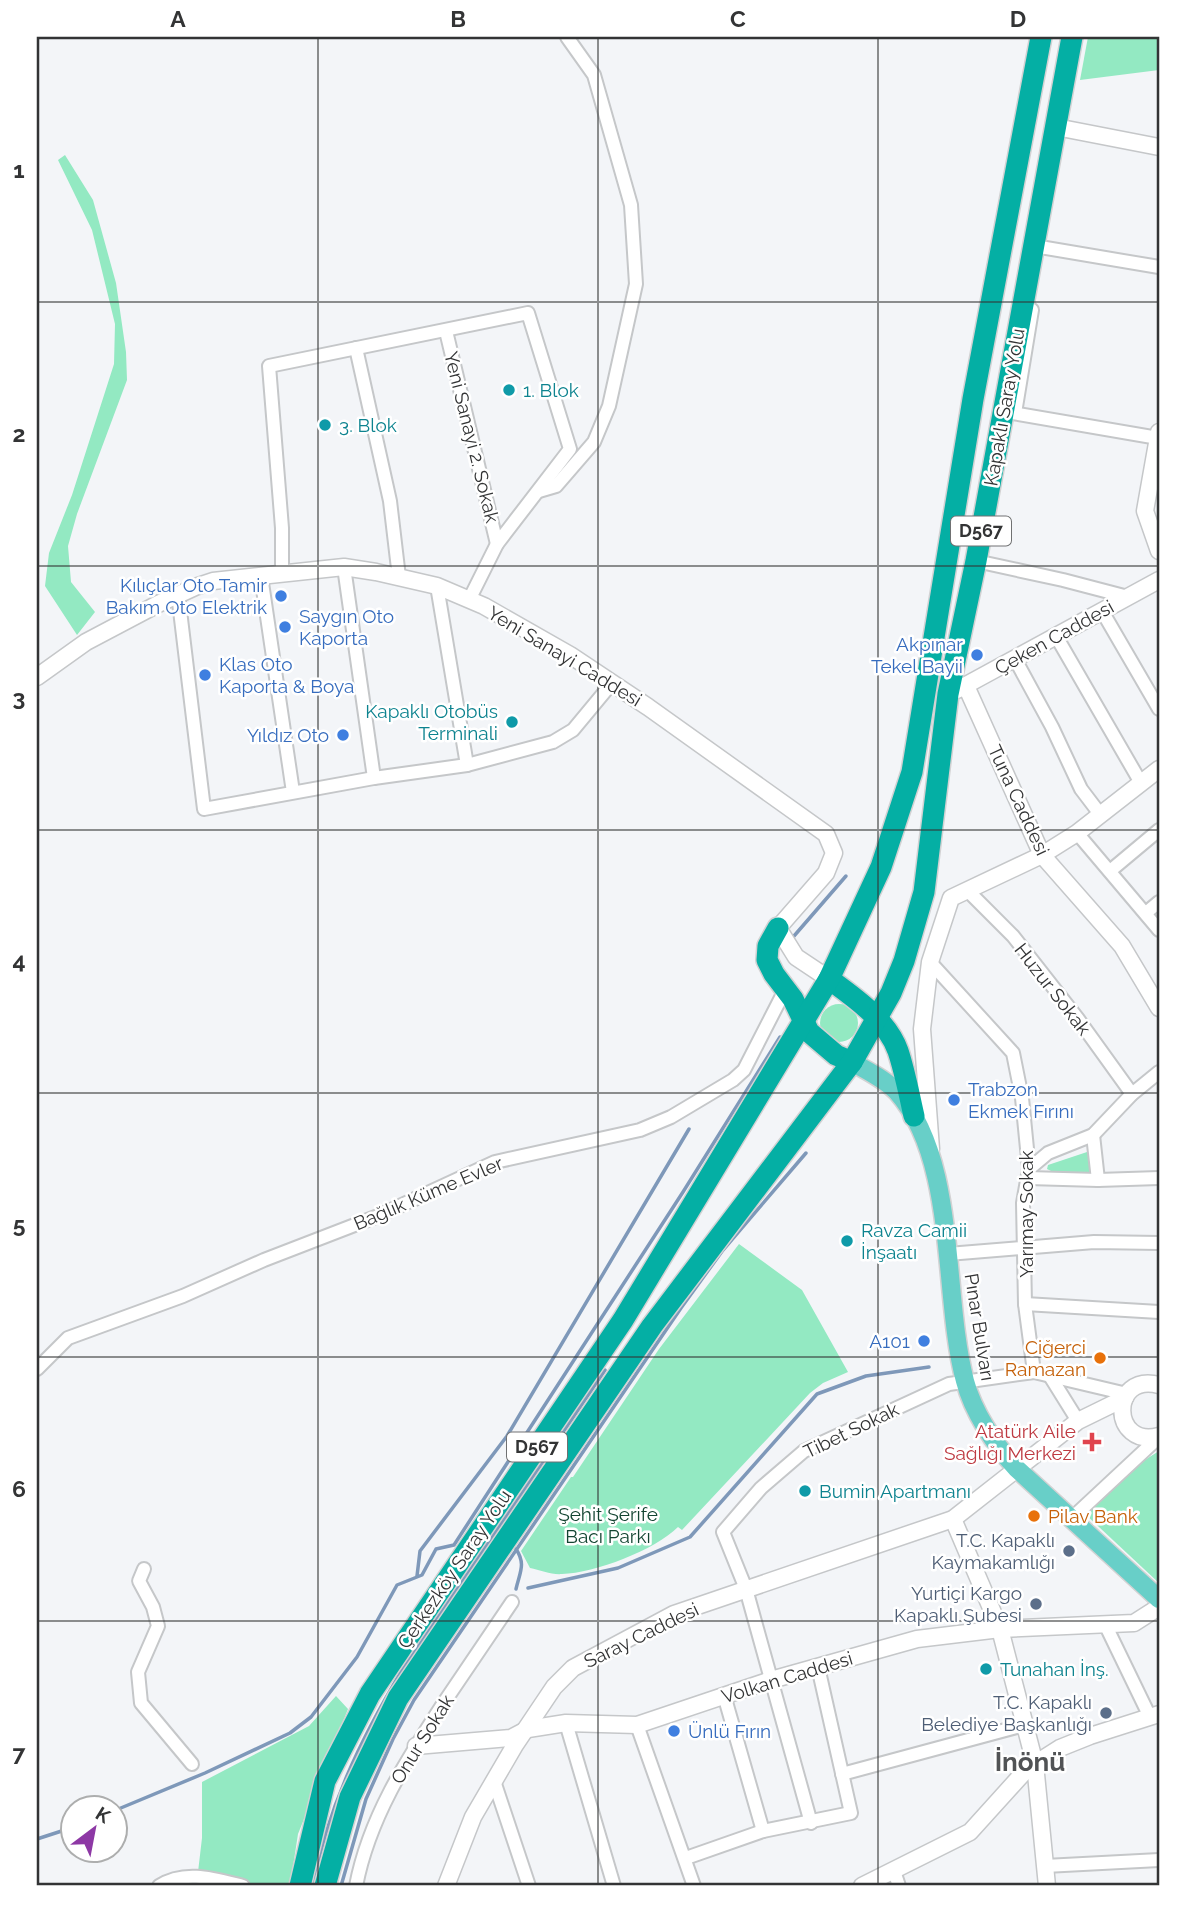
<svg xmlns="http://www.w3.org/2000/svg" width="1196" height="1923" font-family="Raleway,sans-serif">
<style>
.green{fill:#93e9c2}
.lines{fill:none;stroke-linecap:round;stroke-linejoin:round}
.stream{stroke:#7e98b9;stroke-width:3.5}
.street-casing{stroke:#c5c7c9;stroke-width:16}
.secondary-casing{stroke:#c5c7c9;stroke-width:19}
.primary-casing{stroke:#d2d2d3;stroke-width:21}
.highway-casing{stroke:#d2d2d3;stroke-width:24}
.street{stroke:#fff;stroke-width:12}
.secondary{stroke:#fff;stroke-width:16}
.primary{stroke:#68cfc8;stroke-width:18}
.highway{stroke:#04afa4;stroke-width:21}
.grid{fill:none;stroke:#333435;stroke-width:2;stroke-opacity:0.55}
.culture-dot{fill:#0f9aa8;stroke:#fff;stroke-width:2.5}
.shop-dot{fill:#3f7fe0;stroke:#fff;stroke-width:2.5}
.food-dot{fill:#e8710a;stroke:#fff;stroke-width:2.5}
.health-dot{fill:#e0444e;stroke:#fff;stroke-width:2.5}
.service-dot{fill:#5c6f8a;stroke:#fff;stroke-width:2.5}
.labels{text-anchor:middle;stroke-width:5;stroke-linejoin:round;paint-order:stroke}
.shield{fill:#fff;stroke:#707172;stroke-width:2}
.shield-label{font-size:18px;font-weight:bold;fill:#333435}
.culture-label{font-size:19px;fill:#0d838f;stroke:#fff;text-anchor:start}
.street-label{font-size:19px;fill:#333435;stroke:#fff}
.shop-label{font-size:19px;fill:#366cbe;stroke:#fff;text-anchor:end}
.food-label{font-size:19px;fill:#c56008;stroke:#fff;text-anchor:end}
.health-label{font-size:19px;fill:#be3a42;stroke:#fff;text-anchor:end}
.park-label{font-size:19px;fill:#134532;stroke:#fff}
.service-label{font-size:19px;fill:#4e5e75;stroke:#fff;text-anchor:end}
.district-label{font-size:26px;font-weight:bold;fill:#515355;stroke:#fff}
.neatline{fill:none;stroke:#333435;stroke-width:2.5}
.grid-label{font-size:23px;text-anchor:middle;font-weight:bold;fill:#333435}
</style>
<rect width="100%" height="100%" fill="#f3f5f8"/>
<g class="green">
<path d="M1088,37H1157L1159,70L1080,80Z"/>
<path d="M65,155L93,200L116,283L126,352L127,380L77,514L68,546L71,582L95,612L77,635L45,586L49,553L72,495L114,364L115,324L92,230L58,160Z"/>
<circle cx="839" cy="1023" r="19"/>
<path d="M1090,1151L1093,1172L1055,1173L1047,1169L1048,1165Z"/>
<path d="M739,1244L802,1290L848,1372L823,1383L810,1393L682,1530L678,1527C655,1550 595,1573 562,1574C552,1575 540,1570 530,1568L521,1551L571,1477H573L659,1349Z"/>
<path d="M1159,1451V1583L1084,1513L1137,1465Z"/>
<path d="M336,1696L348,1709L298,1834L290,1886H253L198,1872L202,1838V1782L309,1726Z"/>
</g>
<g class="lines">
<g class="stream">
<path d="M794,936L846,876"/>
<path d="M417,1576L420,1551L507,1436L689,1129"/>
<path d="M528,1588L618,1568L690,1537L817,1394L866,1376L929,1367"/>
<path d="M516,1589C520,1572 526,1564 516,1549"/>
<path d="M116,1810L205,1773L290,1733L311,1717L357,1657L397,1585L422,1575L436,1549L454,1545L683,1192L780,1037"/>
<path d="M37,1839L74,1827"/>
<path d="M313,1886C327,1809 361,1739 401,1672L605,1370"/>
<path d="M341,1886L366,1799L393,1739L414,1700L681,1308L723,1250L806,1153"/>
</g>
<defs>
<g id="street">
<path d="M1034,246L1159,267"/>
<path d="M446,331L497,544"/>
<path d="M356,348L390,501L399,577"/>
<path d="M1007,412L1158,438"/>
<path d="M1015,413L1032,310"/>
<path d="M539,491L556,486L594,442L609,406L636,284L631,205L594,75L567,37"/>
<path d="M976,561L1063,580L1128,597"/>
<path d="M344,567L374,778"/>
<path d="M282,574V528L269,366L528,313L570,449L497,544L469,600"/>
<path d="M261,576L293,792"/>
<path d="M437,586L467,765"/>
<path d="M178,594L204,809L374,778L467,765L553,742L573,730L612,683"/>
<path d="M1102,611L1159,709"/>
<path d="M1056,636L1141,783"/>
<path d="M1015,659L1052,727L1081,789L1100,814"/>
<path d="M1077,833L1159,930"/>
<path d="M1110,871L1159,830"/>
<path d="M967,890L1013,936L1078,1019L1132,1094"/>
<path d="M1147,912L1159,902"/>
<path d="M930,962L1013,1053L1022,1098L1029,1169L1023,1203L1025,1304L1034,1372"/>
<path d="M1093,1135L1098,1180"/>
<path d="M1029,1169L1048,1153L1093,1135L1132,1094L1159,1072"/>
<path d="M1028,1178L1098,1180L1159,1178"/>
<path d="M948,1254L1094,1242L1159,1243"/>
<path d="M1025,1304L1159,1312"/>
<path d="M37,1369L68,1338L183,1296L264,1260L378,1216L495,1162L640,1130L671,1117L733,1080L744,1070L785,990"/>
<path d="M1050,1376L1078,1421"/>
<path d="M1071,1519L1159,1437"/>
<path d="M144,1569L139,1581L153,1607L158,1626L138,1672L141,1703L192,1764"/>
<path d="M1105,1624L1150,1717"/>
<path d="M724,1695L763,1831"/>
<path d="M566,1723L614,1886"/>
<path d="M637,1725L694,1886"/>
<path d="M842,1774L1024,1725"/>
<path d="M494,1781L529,1886"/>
<path d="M811,1823L746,1589L723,1532L761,1488L804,1451L949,1384L1034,1372L1127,1394"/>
<path d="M686,1858L763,1831L851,1813L818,1667"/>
<path d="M1045,1866L1159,1860"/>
<path d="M894,1871L899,1886"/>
<path d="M159,1886C185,1869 215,1879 243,1886"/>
<path d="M356,1886C369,1818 406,1761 443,1704C466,1670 489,1636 512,1602"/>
</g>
<g id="secondary">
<path d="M1056,127L1159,147"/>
<path d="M1159,432L1145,511L1159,551"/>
<path d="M37,677L86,642L158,604L195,587L213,581L344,567L376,572L437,586L484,606L570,655L648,707L826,834L834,853L826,873L778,928L796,957L829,979"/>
<path d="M966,686L1042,855L1122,946L1159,1008"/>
<path d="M957,690L1159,580"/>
<path d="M931,1149L922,1029L930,962L951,898L1042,855L1077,833L1159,769"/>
<path d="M1159,1385C1109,1372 1111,1449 1159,1436"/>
<path d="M953,1519L1000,1629L1035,1764L1047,1886"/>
<path d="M416,1746L511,1738L528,1729L566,1723L637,1725L771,1680L917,1639L1000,1629L1134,1623L1159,1607"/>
<path d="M446,1886L473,1817L515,1745L554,1687L573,1668L674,1614L953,1519L1078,1421L1125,1398"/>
<path d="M862,1886L970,1832L1027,1769L1060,1748L1090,1736L1159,1714"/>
</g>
<path id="primary" d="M852,1062C867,1071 885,1079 897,1092C958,1161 942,1295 965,1381C973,1412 995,1445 1016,1468L1159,1599"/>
<g id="highway">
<path d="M778,928L768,946L767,960L774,974L793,999L809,1032L836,1055L852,1062"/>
<path d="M829,979C855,998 887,1020 898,1051C905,1072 909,1094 914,1116"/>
<path d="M300,1886L325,1781L370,1694L623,1320L829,979L881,867L912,772L973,399L1041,37"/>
<path d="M325,1886L350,1797L398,1698L652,1326L852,1062L891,993L904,961L924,892L948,694L976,561L1072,37"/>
</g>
</defs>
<use href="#street" class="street-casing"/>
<use href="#secondary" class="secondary-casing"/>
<use href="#primary" class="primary-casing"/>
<use href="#highway" class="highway-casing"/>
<use href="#street" class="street"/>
<use href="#secondary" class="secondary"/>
<use href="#primary" class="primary"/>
<use href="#highway" class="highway"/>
</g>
<path class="grid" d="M318,37V1886M598,37V1886M878,37V1886M37,302H1159M37,566H1159M37,830H1159M37,1093H1159M37,1357H1159M37,1621H1159"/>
<g class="culture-dot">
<circle cx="509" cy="390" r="7"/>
<circle cx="325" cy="425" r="7"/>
<circle cx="512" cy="722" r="7"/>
<circle cx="847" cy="1241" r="7"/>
<circle cx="805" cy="1491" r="7"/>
<circle cx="986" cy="1669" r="7"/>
</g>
<g class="shop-dot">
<circle cx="281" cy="596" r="7"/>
<circle cx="285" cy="627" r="7"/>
<circle cx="977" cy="655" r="7"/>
<circle cx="205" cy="675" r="7"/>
<circle cx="343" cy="735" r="7"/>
<circle cx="954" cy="1100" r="7"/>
<circle cx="924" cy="1341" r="7"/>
<circle cx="674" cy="1731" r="7"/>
</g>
<g class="food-dot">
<circle cx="1100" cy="1358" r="7"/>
<circle cx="1034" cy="1516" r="7"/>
</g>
<path class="health-dot" d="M1088.5 1431.5h7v7h7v7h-7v7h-7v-7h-7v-7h7z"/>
<g class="service-dot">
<circle cx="1069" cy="1551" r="7"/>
<circle cx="1036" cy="1604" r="7"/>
<circle cx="1106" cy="1713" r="7"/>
</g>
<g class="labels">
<g class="shield">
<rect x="951" y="516.5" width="60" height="29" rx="5"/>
<rect x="507" y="1432.5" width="60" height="29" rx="5"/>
</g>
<g class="shield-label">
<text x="981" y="537">D567</text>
<text x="537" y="1453">D567</text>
</g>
<g class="culture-label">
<text x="523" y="397">1. Blok</text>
<text x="339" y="432">3. Blok</text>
<text x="498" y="718" text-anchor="end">Kapaklı Otobüs<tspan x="498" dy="22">Terminali</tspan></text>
<text x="861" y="1237">Ravza Camii<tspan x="861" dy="22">İnşaatı</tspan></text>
<text x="819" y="1498">Bumin Apartmanı</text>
<text x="1000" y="1676">Tunahan İnş.</text>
</g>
<g class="street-label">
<text transform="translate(1004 407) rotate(-80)" y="7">Kapaklı Saray Yolu</text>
<text transform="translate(472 437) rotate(76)" y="7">Yeni Sanayi 2. Sokak</text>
<text transform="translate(1054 637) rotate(-29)" y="7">Çeken Caddesi</text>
<text transform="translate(565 656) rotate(31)" y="7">Yeni Sanayi Caddesi</text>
<text transform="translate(1019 800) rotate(65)" y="7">Tuna Caddesi</text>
<text transform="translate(1053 989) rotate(52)" y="7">Huzur Sokak</text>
<text transform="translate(428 1193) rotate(-23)" y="7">Bağlık Küme Evler</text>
<text transform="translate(1026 1214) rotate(-90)" y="7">Yarımay Sokak</text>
<text transform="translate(980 1327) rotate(81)" y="7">Pınar Bulvarı</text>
<text transform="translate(851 1430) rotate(-26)" y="7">Tibet Sokak</text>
<text transform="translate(454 1569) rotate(-56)" y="7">Çerkezköy Saray Yolu</text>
<text transform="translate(641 1635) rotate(-26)" y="7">Saray Caddesi</text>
<text transform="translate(787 1677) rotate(-17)" y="7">Volkan Caddesi</text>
<text transform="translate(422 1739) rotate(-58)" y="7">Onur Sokak</text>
</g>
<g class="shop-label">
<text x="267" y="592">Kılıçlar Oto Tamir<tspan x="267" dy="22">Bakım Oto Elektrik</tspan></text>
<text x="299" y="623" text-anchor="start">Saygın Oto<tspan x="299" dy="22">Kaporta</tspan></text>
<text x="963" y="651">Akpınar<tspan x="963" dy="22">Tekel Bayii</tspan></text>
<text x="219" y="671" text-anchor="start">Klas Oto<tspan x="219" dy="22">Kaporta &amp; Boya</tspan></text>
<text x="329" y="742">Yıldız Oto</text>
<text x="968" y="1096" text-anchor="start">Trabzon<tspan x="968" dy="22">Ekmek Fırını</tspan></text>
<text x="910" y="1348">A101</text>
<text x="688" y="1738" text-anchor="start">Ünlü Fırın</text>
</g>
<g class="food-label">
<text x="1086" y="1354">Ciğerci<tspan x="1086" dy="22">Ramazan</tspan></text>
<text x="1048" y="1523" text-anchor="start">Pilav Bank</text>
</g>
<g class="health-label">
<text x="1076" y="1438">Atatürk Aile<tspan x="1076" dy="22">Sağlığı Merkezi</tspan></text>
</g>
<g class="park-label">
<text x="608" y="1521">Şehit Şerife<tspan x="608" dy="22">Bacı Parkı</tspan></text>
</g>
<g class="service-label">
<text x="1055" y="1547">T.C. Kapaklı<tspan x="1055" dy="22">Kaymakamlığı</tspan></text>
<text x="1022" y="1600">Yurtiçi Kargo<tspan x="1022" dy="22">Kapaklı Şubesi</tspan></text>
<text x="1092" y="1709">T.C. Kapaklı<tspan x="1092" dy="22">Belediye Başkanlığı</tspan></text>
</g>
<g class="district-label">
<text x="1030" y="1771">İnönü</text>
</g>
</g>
<rect width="1196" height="1923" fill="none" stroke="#ffffff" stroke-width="77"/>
<g transform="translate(94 1829) rotate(32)"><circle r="33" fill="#ffffff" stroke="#adaeae" stroke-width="2"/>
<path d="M0-5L12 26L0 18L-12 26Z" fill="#8d38a5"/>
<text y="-10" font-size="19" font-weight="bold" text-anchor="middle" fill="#333435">K</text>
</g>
<rect x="38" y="38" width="1120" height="1846" class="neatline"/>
<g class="grid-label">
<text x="178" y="27">A</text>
<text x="458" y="27">B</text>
<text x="738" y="27">C</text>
<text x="1018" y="27">D</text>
<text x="19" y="178">1</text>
<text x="19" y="442">2</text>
<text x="19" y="706">3</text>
<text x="19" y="969">4</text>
<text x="19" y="1233">5</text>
<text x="19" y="1497">6</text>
<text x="19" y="1761">7</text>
</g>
</svg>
